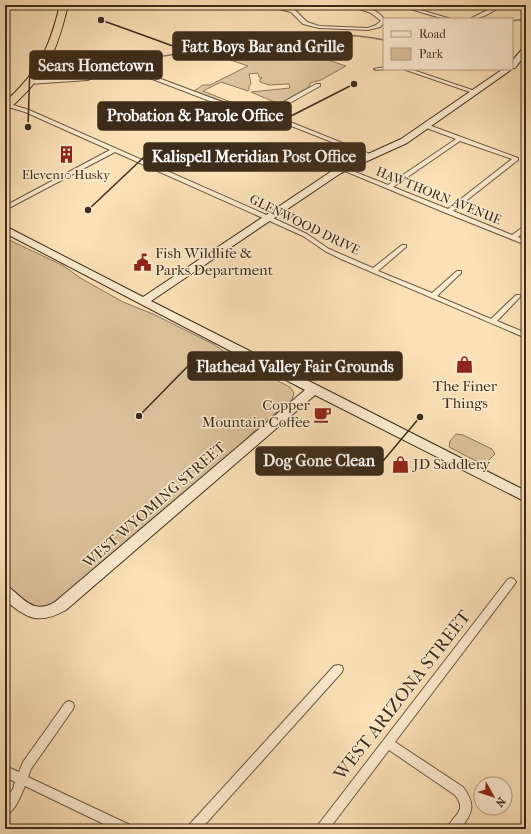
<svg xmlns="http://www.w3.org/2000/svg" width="531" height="834" font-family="'IM FELL French Canon',serif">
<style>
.green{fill:#dcc29c;stroke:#8c775c}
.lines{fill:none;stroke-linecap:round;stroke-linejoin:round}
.stream{stroke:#897359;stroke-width:1.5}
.street-casing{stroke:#6d5942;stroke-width:2}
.secondary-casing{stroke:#3d2c1b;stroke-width:2}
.highway-casing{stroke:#3d2c1b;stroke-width:2}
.street{fill:#fdecd0;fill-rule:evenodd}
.secondary{fill:#fdecd0;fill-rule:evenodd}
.highway{fill:#fce1b7;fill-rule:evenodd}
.labels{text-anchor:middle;stroke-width:3;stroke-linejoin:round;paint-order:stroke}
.far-poi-label{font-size:13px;fill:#3d2c1b;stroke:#fdecd0}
.far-street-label{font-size:13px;fill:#3d2c1b;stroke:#fdecd0}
.poi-label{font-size:15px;fill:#3d2c1b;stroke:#fdecd0;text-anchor:start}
.street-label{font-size:15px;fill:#3d2c1b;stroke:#fdecd0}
.near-street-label{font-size:18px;fill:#3d2c1b;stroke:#fdecd0}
.leader{fill:none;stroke:#3d2c1b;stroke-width:1.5}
.callout-dot{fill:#3d2c1b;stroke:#fdecd0;stroke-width:1.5}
.callout{fill:#3d2c1b;stroke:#3d2c1b;stroke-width:1.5}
.callout-label{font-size:16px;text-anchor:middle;font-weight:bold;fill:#fff}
</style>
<rect width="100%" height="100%" fill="#fce1b7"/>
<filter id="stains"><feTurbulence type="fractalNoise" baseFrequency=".005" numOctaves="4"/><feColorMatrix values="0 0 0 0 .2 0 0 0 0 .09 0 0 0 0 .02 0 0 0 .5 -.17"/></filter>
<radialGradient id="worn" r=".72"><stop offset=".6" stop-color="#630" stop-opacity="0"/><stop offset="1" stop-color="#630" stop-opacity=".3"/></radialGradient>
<g class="green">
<path d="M275,42L346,66L321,80L310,83L309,87L279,104L251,92L290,88L289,84L269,85L260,82V79L262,78L259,77L258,73L249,74L251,84L249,86V90L248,91L221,82L203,91L258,113L269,107H272L259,115L194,91L203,85H210L248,66L216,55L241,47Z"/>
<path d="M5,238L62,265L82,279L123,302L153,314L213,344L238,361L290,387L294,393L292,400L254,431L233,454L59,604L38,610L5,586Z"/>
<path d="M456,434L463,435L492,449L495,454L484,465L449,447L450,441Z"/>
</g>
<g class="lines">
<g class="stream">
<path d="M512,21L526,19"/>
<path d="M279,39C317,35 346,32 384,40"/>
<path d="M64,53L91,52L148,59L158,55L164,56L195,51L212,52L231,45L273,41"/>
</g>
<defs>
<g id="street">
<path d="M263,5H271L295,10L307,22L319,26L368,28L376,25L381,21L371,13L348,5C360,5 377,8 384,19V23L380,27L368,30L319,28L303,24L291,12Z"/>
<path d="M397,5H404L451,19H444Z"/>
<path d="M497,5H502C493,12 481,19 470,19Z"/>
<path d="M509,5H516L526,8V10Z"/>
<path d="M129,67L257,115H260L316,84H320V86L270,114L375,156L370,157L266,116L261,119L254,118L129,70L96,76L88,80L29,84L26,82L29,80L87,77L95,73Z"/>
<path d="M384,67V69H386L376,70L374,69Z"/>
<path d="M403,69H410L478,92L473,93Z"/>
<path d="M7,103L29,110L271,217L307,234L329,249L373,268L402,245H406V247L378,271L432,293L457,271H461V273L437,296L491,319L516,295H520L521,296L520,297L497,321L526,333V338L341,259L325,251L303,236L115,152L5,210V206L110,150L25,112L5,106V104Z"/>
<path d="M426,124L518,158V160L453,211L512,235L526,225V230L518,237L526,241V245L446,213L340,169L345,168L388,185L456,139L424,127L423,126ZM460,141L512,159L448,209L393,187Z"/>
<path d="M511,578L514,579L516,582L514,585L395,742L463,787C476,804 473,813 460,829H447C453,814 468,812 455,795L389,750L329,829H316L318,825L508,579Z"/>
<path d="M338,665L342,666L343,669L342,672L201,829H187L189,825L334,666Z"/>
<path d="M69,701L73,703L74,706L73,709L31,769L28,777L130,825L132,829H114L25,786C21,795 15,812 5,816V800L13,789L15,782L5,777V766L19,772L23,762L65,703Z"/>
</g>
<g id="secondary">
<path d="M523,48H526V54L515,68H512V61Z"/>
<path d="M503,69H512L407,143L341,173L151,301L526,491V502L315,395L66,610C39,625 27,619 5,600V586L10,588C26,601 34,614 55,602L305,390L5,233V226L143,297L335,169L401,139Z"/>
</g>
<path id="highway" d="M60,5H68C56,54 47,75 9,109L5,110V102C39,71 49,49 60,5Z"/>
</defs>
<use href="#street" class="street-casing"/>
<use href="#secondary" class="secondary-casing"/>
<use href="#highway" class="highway-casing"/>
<use href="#street" class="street"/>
<use href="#secondary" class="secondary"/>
<use href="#highway" class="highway"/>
</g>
<defs>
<symbol id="building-bare" viewBox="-9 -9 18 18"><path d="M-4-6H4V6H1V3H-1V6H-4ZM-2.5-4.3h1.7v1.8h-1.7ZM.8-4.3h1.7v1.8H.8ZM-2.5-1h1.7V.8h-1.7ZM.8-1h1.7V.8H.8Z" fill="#8f2418" stroke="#fdecd0" stroke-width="2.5" paint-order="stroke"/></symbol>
<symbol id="civic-bare" viewBox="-9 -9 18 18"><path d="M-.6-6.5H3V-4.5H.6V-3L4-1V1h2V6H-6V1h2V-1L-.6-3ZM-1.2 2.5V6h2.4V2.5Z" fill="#8f2418" stroke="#fdecd0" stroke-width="2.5" paint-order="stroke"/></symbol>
<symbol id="shop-bare" viewBox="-9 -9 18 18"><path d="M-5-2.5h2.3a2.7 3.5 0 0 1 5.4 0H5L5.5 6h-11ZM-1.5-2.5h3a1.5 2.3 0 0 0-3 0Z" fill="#8f2418" stroke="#fdecd0" stroke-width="2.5" paint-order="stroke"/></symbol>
<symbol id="cafe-bare" viewBox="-9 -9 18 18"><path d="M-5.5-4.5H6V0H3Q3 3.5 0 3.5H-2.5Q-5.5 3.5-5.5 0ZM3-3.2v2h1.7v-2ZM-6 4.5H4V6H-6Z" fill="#8f2418" stroke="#fdecd0" stroke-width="2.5" paint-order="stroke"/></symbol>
</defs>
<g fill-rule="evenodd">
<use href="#building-bare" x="54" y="142" width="25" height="25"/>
<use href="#civic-bare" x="130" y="250" width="25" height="25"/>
<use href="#shop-bare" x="452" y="352" width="25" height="25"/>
<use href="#cafe-bare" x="310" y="402" width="25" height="25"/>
<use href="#shop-bare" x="388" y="452" width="25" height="25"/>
</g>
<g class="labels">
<g class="far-poi-label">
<text x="66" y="179">Eleven10 Husky</text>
</g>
<g class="far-street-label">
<text transform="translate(439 195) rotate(22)" y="5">HAWTHORN AVENUE</text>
<text transform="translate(305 224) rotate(26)" y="5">GLENWOOD DRIVE</text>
</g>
<g class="poi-label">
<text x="155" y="258">Fish Wildlife &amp;<tspan x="155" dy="17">Parks Department</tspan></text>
<text x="465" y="391" text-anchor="middle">The Finer<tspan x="465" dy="17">Things</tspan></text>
<text x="310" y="410" text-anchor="end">Copper<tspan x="310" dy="17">Mountain Coffee</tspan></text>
<text x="413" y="469">JD Saddlery</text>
</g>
<g class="street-label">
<text transform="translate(154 505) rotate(-41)" y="5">WEST WYOMING STREET</text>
</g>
<g class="near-street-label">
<text transform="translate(402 695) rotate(-52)" y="6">WEST ARIZONA STREET</text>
</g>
</g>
<path class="leader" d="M101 20L173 46M28 127L30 65M354 84L291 116M88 210L144 157M139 416L188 366M420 417L383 461"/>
<g class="callout-dot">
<circle cx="101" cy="20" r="4"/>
<circle cx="28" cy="127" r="4"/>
<circle cx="354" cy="84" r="4"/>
<circle cx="88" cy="210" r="4"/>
<circle cx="139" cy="416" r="4"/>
<circle cx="420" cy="417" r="4"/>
</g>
<g class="callout">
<rect x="173" y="32" width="179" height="28" rx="4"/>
<rect x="30" y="51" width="132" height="28" rx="4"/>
<rect x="98" y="102" width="193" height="28" rx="4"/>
<rect x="144" y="143" width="221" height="28" rx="4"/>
<rect x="188" y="352" width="214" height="28" rx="4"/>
<rect x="256" y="447" width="127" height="28" rx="4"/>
</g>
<g class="callout-label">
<text x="263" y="52">Fatt Boys Bar and Grille</text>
<text x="96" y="71">Sears Hometown</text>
<text x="195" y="121">Probation &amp; Parole Office</text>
<text x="254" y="162">Kalispell Meridian Post Office</text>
<text x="295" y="372">Flathead Valley Fair Grounds</text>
<text x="319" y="466">Dog Gone Clean</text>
</g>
<rect width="531" height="834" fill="none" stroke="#fce1b7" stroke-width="20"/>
<rect x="6" y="6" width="519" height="822" fill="none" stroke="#3d2c1b" stroke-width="2"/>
<rect x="10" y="10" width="511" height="814" fill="none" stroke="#3d2c1b"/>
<rect x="383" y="18" width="130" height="52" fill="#fdecd0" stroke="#b09f88"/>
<rect x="391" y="31" width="20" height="6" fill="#fdecd0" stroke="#b09f88"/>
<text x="419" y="38" font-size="12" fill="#3d2c1b">Road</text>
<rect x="391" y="48" width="20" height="12" fill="#dcc29c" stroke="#b09f88"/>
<text x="419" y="58" font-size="12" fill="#3d2c1b">Park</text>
<g transform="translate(493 796) rotate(129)"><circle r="19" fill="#fdecd0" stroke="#b09f88"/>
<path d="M0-3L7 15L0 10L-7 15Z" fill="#8f2418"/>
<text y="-6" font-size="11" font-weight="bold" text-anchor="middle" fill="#3d2c1b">N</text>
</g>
<rect width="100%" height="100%" filter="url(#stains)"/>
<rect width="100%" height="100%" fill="url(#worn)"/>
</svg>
